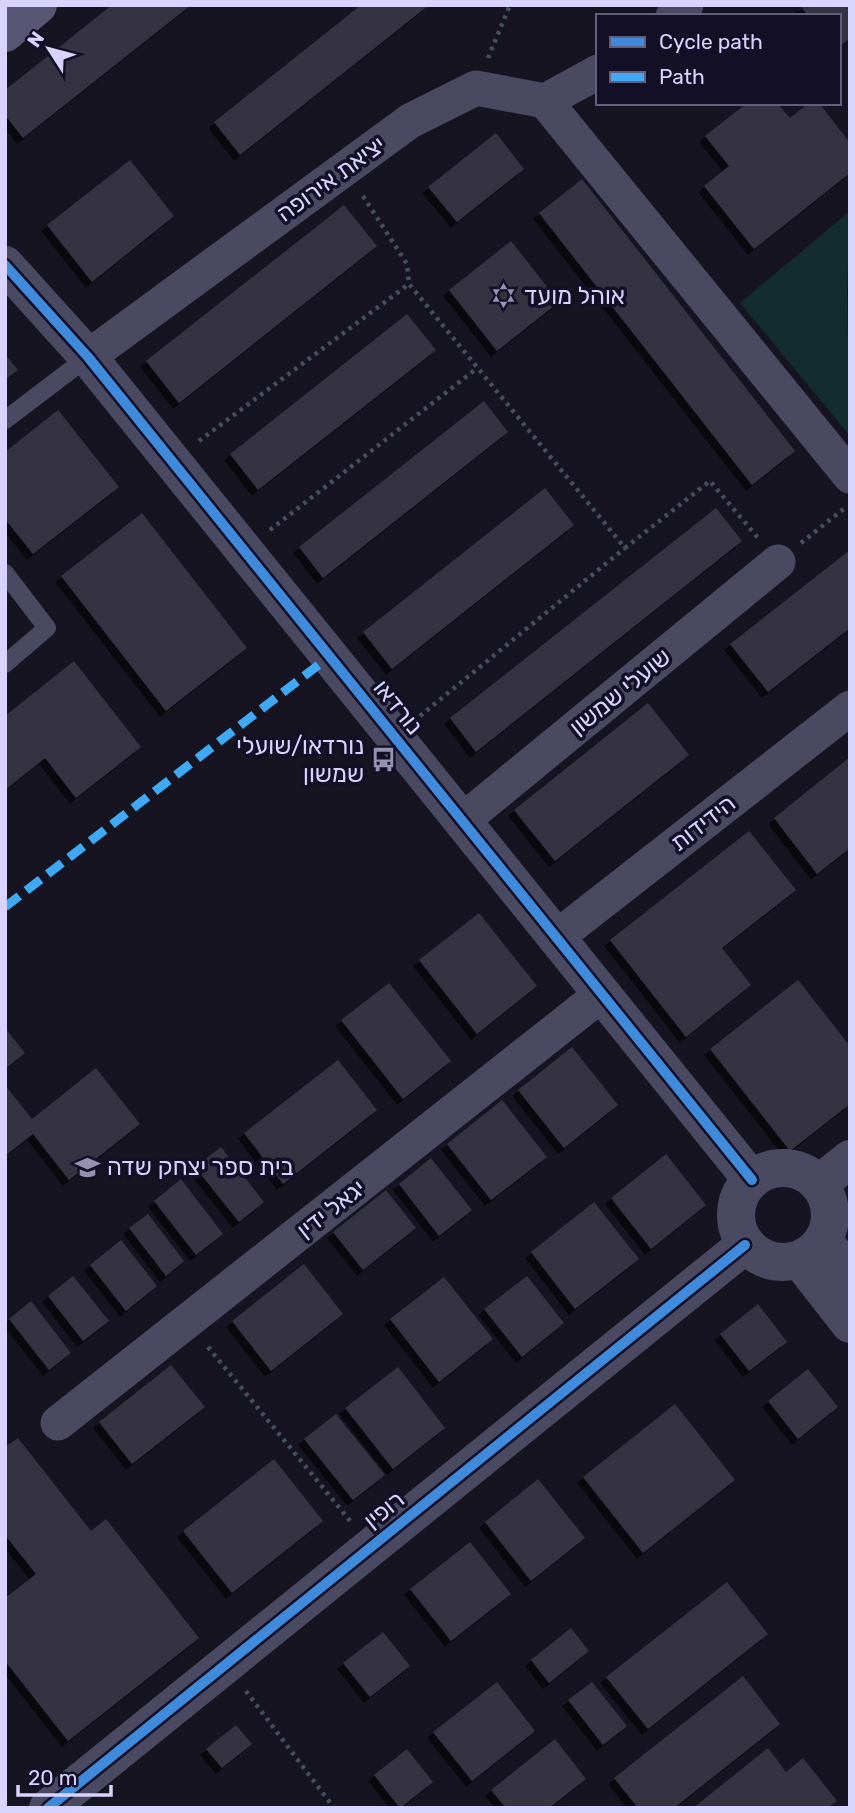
<svg xmlns="http://www.w3.org/2000/svg" width="855" height="1813" font-family="Rubik,Heebo,sans-serif">
<style>
.green{fill:#132c2d}
.building{fill:#343243;filter:url(#shadow)}
.lines{fill:none;stroke-linecap:round;stroke-linejoin:round}
.path{stroke:#44505f;stroke-width:4.5;stroke-dasharray:3.5 5;stroke-linecap:butt}
.service{stroke:#4a4962;stroke-width:18}
.minor{stroke:#4a4962;stroke-width:35}
.tertiary{stroke:#4a4962;stroke-width:38}
.secondary{stroke:#575674;stroke-width:38}
.quiet{stroke:#3fa9f5;stroke-width:9;stroke-dasharray:18 9;stroke-linecap:butt}
.cycleway-casing{stroke:#130f26;stroke-width:15}
.cycleway{stroke:#408adc;stroke-width:10}
.labels{text-anchor:middle;stroke-width:7;stroke-linejoin:round;paint-order:stroke}
.street-label{font-size:24px;fill:#d9d4ff;stroke:#130f26}
.poi-label{font-size:24px;fill:#d9d4ff;stroke:#130f26;text-anchor:start}
</style>
<defs>
<filter id="shadow"><feDropShadow dx="-6" dy="6" stdDeviation="0" flood-color="#0009"/></filter>
</defs>
<rect width="100%" height="100%" fill="#161421"/>
<path class="green" d="M850,211L847,291L850,436L740,303Z"/>
<g class="building">
<path d="M112,5H191L23,138L5,115V90Z"/>
<path d="M361,5H429L240,155L214,122Z"/>
<path d="M800,5H850V38L839,47V16H808Z"/>
<path d="M747,103H777L790,118L809,103H819L850,143V173L754,249L704,186L729,166L705,136Z"/>
<path d="M496,133L524,169L457,222L428,187Z"/>
<path d="M130,160L174,216L92,282L47,225Z"/>
<path d="M582,179L795,451L752,485L539,213Z"/>
<path d="M344,205L377,246L179,403L146,361Z"/>
<path d="M511,241L559,302L497,351L449,290Z"/>
<path d="M407,314L436,350L258,490L230,454Z"/>
<path d="M5,354L18,370L5,380Z"/>
<path d="M484,401L508,432L323,578L299,547Z"/>
<path d="M58,410L119,487L33,554L5,519V452Z"/>
<path d="M545,488L574,525L392,669L363,632Z"/>
<path d="M716,508L742,541L476,752L450,718Z"/>
<path d="M142,513L247,648L166,711L61,576Z"/>
<path d="M850,550V628L768,692L730,644Z"/>
<path d="M74,661L141,747L76,798L45,758L5,790V716Z"/>
<path d="M648,703L689,755L555,861L514,810Z"/>
<path d="M850,757V848L817,874L774,818Z"/>
<path d="M749,831L796,890L722,948L751,985L686,1037L610,940Z"/>
<path d="M479,913L537,986L477,1034L419,960Z"/>
<path d="M798,980L850,1046V1104L790,1151L710,1049Z"/>
<path d="M389,983L451,1061L403,1099L341,1020Z"/>
<path d="M5,1028L25,1053L5,1069Z"/>
<path d="M572,1047L618,1105L564,1148L518,1090Z"/>
<path d="M338,1060L377,1110L283,1184L244,1133Z"/>
<path d="M96,1068L140,1124L69,1180L33,1134L5,1156V1085L32,1119Z"/>
<path d="M502,1100L547,1157L491,1200L447,1144Z"/>
<path d="M221,1147L264,1202L239,1222L195,1167Z"/>
<path d="M666,1154L706,1205L651,1249L611,1198Z"/>
<path d="M431,1158L472,1210L439,1236L399,1184Z"/>
<path d="M181,1179L223,1234L196,1255L154,1201Z"/>
<path d="M386,1190L416,1228L363,1270L333,1232Z"/>
<path d="M594,1202L639,1259L575,1309L531,1252Z"/>
<path d="M148,1214L184,1261L166,1276L129,1228Z"/>
<path d="M121,1240L157,1286L126,1311L90,1265Z"/>
<path d="M304,1264L343,1314L271,1371L232,1321Z"/>
<path d="M73,1276L109,1321L83,1341L48,1296Z"/>
<path d="M527,1276L564,1323L522,1357L484,1309Z"/>
<path d="M444,1277L493,1339L439,1382L390,1319Z"/>
<path d="M31,1301L71,1353L49,1370L9,1319Z"/>
<path d="M758,1304L787,1342L749,1371L720,1334Z"/>
<path d="M171,1365L205,1407L132,1464L99,1422Z"/>
<path d="M398,1367L445,1428L393,1469L345,1408Z"/>
<path d="M808,1369L838,1407L798,1439L768,1401Z"/>
<path d="M675,1404L735,1480L643,1553L583,1477Z"/>
<path d="M336,1414L385,1475L353,1500L304,1439Z"/>
<path d="M18,1438L91,1531L106,1519L199,1638L68,1741L5,1661V1598L36,1574L5,1535V1447Z"/>
<path d="M274,1459L323,1521L232,1593L183,1531Z"/>
<path d="M538,1479L585,1538L531,1581L485,1522Z"/>
<path d="M470,1542L511,1594L451,1641L410,1589Z"/>
<path d="M727,1582L768,1634L648,1729L606,1677Z"/>
<path d="M571,1628L589,1651L549,1683L531,1660Z"/>
<path d="M383,1632L410,1666L370,1697L343,1663Z"/>
<path d="M743,1676L780,1724L674,1808H638L614,1778Z"/>
<path d="M497,1682L535,1731L472,1781L433,1732Z"/>
<path d="M592,1682L627,1726L603,1745L568,1700Z"/>
<path d="M236,1725L252,1744L222,1768L206,1749Z"/>
<path d="M555,1739L586,1779L549,1808H506L491,1790Z"/>
<path d="M768,1748L786,1772L803,1758L837,1801L828,1808H693Z"/>
<path d="M407,1749L433,1782L400,1808L374,1775Z"/>
</g>
<g class="lines">
<g class="path">
<path d="M488,58L510,5"/>
<path d="M363,196L407,264L409,284L625,548L710,481L758,538"/>
<path d="M199,441L409,284"/>
<path d="M270,530L476,369"/>
<path d="M801,543L846,507"/>
<path d="M420,716L625,548"/>
<path d="M208,1347L351,1522"/>
<path d="M246,1691L334,1808"/>
</g>
<g class="service">
<path d="M5,420L88,357"/>
<path d="M5,573L47,628L5,664"/>
</g>
<g class="minor">
<path d="M673,16L686,5"/>
<path d="M545,101L850,476"/>
<path d="M88,357L410,121L476,88L545,101L598,72"/>
<path d="M462,821L778,562"/>
<path d="M557,937L850,708"/>
<path d="M58,1423L602,994"/>
</g>
<g class="tertiary">
<path d="M5,265L88,357L752,1180"/>
<circle cx="783" cy="1215" r="47"/>
<path d="M819,1184L850,1159"/>
<path d="M823,1241L850,1273"/>
<path d="M800,1260L850,1324"/>
<path d="M48,1808L745,1245"/>
</g>
<path class="secondary" d="M5,33L38,5"/>
<path class="quiet" d="M5,907L330,656"/>
<defs>
<g id="cycleway">
<path d="M5,265L88,357L752,1180"/>
<path d="M48,1808L745,1245"/>
</g>
</defs>
<use href="#cycleway" class="cycleway-casing"/>
<use href="#cycleway" class="cycleway"/>
</g>
<defs>
<symbol id="synagogue-bare" viewBox="-9 -9 18 18"><path d="M0-6.5L5.6 3.2H-5.6ZM0 6.5L5.6-3.2H-5.6Z" fill="#9591b1" stroke="#130f26" stroke-width="2.5" paint-order="stroke"/></symbol>
<symbol id="bus-bare" viewBox="-9 -9 18 18"><path d="M-5-6H5V4H4V6H2V4H-2V6H-4V4H-5ZM-3.5-4V0h7V-4ZM-3.5 1.2v1.5H-2V1.2ZM2 1.2v1.5H3.5V1.2Z" fill="#9591b1" stroke="#130f26" stroke-width="2.5" paint-order="stroke"/></symbol>
<symbol id="school-bare" viewBox="-9 -9 18 18"><path d="M0-5L7-2L0 1L-7-2ZM-4 1L0 2.5L4 1V4Q0 6-4 4Z" fill="#9591b1" stroke="#130f26" stroke-width="2.5" paint-order="stroke"/></symbol>
</defs>
<g fill-rule="evenodd">
<use href="#synagogue-bare" x="486" y="278" width="35" height="35"/>
<use href="#bus-bare" x="366" y="742" width="35" height="35"/>
<use href="#school-bare" x="70" y="1150" width="35" height="35"/>
</g>
<g class="labels">
<g class="street-label">
<text transform="translate(331 179) rotate(-36)" y="8">יציאת אירופה</text>
<text transform="translate(620 692) rotate(-39)" y="8">שועלי שמשון</text>
<text transform="translate(398 707) rotate(51)" y="8">נורדאו</text>
<text transform="translate(703 823) rotate(-38)" y="8">הידידות</text>
<text transform="translate(331 1209) rotate(-38)" y="8">יגאל ידין</text>
<text transform="translate(384 1510) rotate(-39)" y="8">רופין</text>
</g>
<g class="poi-label">
<text x="524" y="304">אוהל מועד</text>
<text x="364" y="754" text-anchor="end">נורדאו/שועלי<tspan x="364" dy="28">שמשון</tspan></text>
<text x="107" y="1175">בית ספר יצחק שדה</text>
</g>
</g>
<rect width="855" height="1813" fill="none" stroke="#d9d4ff" stroke-width="14"/>
<rect x="596" y="14" width="245" height="91" fill="#130f26" stroke="#625e7d" stroke-width="2"/>
<rect x="610" y="37" width="35" height="10" fill="#408adc" stroke="#625e7d" stroke-width="2"/>
<text x="659" y="49" font-size="21" fill="#d9d4ff">Cycle path</text>
<rect x="610" y="72" width="35" height="10" fill="#3fa9f5" stroke="#625e7d" stroke-width="2"/>
<text x="659" y="84" font-size="21" fill="#d9d4ff">Path</text>
<g transform="translate(49 49) rotate(306)" stroke="#130f26" stroke-width="5" paint-order="stroke">
<path d="M0-5L12 26L0 18L-12 26Z" fill="#d9d4ff"/>
<text y="-10" font-size="19" font-weight="bold" text-anchor="middle" fill="#d9d4ff">N</text>
</g>
<path d="M18 1785v10h93v-10" fill="none" stroke="#d9d4ff" stroke-width="3.5"/>
<text x="28" y="1785" font-size="21" fill="#d9d4ff" stroke="#130f26" stroke-width="5" paint-order="stroke">20 m</text>
</svg>
